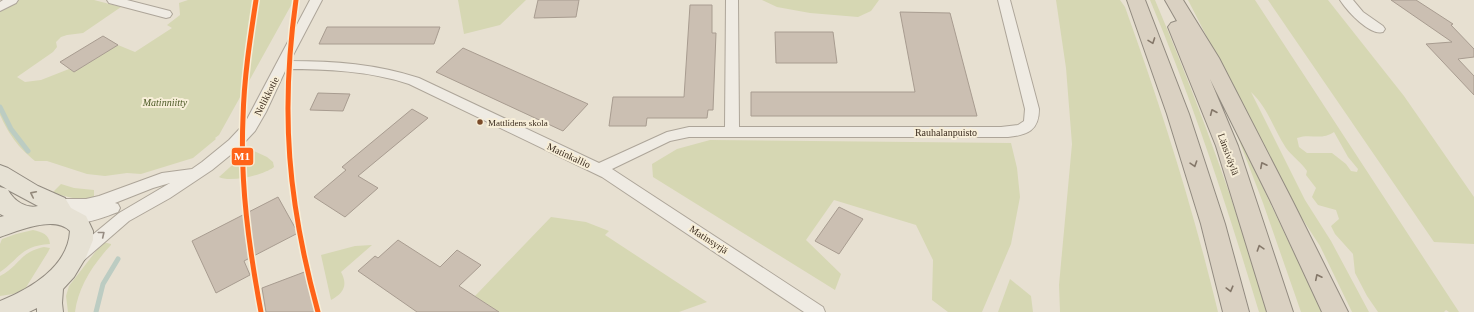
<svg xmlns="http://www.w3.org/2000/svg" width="1474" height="312" font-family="'Times New Roman',serif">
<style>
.green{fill:#d6d7b3;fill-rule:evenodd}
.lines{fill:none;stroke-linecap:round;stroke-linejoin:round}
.stream{stroke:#bcccc2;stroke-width:5}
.building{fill:#cbbfb2;stroke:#a89c90}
.street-casing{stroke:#ada599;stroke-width:2}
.primary-casing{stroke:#928b80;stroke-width:2}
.highway-casing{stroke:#928b80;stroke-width:2}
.street{fill:#efebe3;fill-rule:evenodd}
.primary{fill:#e6e1d4;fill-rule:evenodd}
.highway{fill:#dad1c2;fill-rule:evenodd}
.metro-1-casing{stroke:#f7eed8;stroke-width:8}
.metro-1{stroke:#ff6319;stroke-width:5}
.oneway{stroke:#847769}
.oneway2{stroke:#92887a}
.oneway3{stroke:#968c82}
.bus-dot{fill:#7a4b2a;stroke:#f7eed8;stroke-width:1.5}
.labels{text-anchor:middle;stroke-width:4;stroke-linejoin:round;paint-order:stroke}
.bus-label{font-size:9px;fill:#3d2e20;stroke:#f7eed8;text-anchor:start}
.street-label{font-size:10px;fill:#3d2e20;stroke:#f7eed8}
.park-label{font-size:10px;font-style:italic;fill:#4d5a26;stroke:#f7eed8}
.line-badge{stroke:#f7eed8;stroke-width:1.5}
.badge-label{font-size:11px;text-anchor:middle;font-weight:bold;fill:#fff}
</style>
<rect width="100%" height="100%" fill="#e7e0d1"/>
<g class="green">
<path d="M19,0H94L121,7L83,33L67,35L61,37L56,42L57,47L53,52L17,77L25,82L41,80L69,69L74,72L118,45L135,52L172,28L167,25L180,15L179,3L188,0H294L219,135L215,138L216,139L193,158L141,174L127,173L105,176L87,174L47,161H35C17,146 10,136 0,115V12Z"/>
<path d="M458,0H526L500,25L464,34Z"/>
<path d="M762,0H879L871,11L858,17L810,13L777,7Z"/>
<path d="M1056,0H1120L1125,7C1161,107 1193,208 1218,312H1060L1059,285L1072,144L1066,68Z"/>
<path d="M1150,0H1155C1198,102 1236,205 1267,312H1259C1227,206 1193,102 1150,0Z"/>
<path d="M1188,0H1255L1459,312H1449L1446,310L1444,312H1378L1367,296L1355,273L1353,254L1335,234L1331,226L1339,219L1336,210L1318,205L1312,197L1316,188L1306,175L1307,171C1301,162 1292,156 1286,148C1273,128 1268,108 1251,92L1305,200L1331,241L1369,312H1352L1320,246L1292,203ZM1334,132L1348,157L1358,169L1357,172L1351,171L1346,164L1332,153H1307L1299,147L1297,138C1311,133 1321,141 1334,132Z"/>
<path d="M1268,0H1328L1404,96L1474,197V244L1434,242Z"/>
<path d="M1234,127L1322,312H1301L1263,203Z"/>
<path d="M710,140L1011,143L1017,168L1020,197L1011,244L982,312H948L932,300L933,260L916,225L834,200L806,240L841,274L835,290L653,177L652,164L677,149Z"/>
<path d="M250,149L267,157L273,162L274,167C264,175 230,183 219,177Z"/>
<path d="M61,184L74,188L94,190V200H81L52,193Z"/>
<path d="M551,217L586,222L609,231L605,235L707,302L679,312H499L475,296Z"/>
<path d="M33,230C42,232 49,234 50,244C21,246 21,257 0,272V244L2,239L16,234Z"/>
<path d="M103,242L111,244V245C94,263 78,287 75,312H68L66,296L69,286Z"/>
<path d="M372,245L341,272C348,285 344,293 331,300L321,255L355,246Z"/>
<path d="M44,247L50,248L48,252L25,289L13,294L0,296V276C19,267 19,252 44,247Z"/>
<path d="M1010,279L1031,296L1033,312H998Z"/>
</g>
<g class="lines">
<g class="stream">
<path d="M0,107L11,129L28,151"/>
<path d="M96,312L103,284L118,259"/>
</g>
</g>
<g class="building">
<path d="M538,0H579L576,17L534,18Z"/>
<path d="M1391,0H1416L1453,24L1451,25L1474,49V57L1458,59L1474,76V95L1426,44L1452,42Z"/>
<path d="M690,5H712V33H716L713,110H708L707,118H647L646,126H609L613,97H684Z"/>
<path d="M900,12L950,13L977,116H751V92H915Z"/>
<path d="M327,27H440L434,44H319Z"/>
<path d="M775,32H833L837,63H776Z"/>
<path d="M103,36L118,45L74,72L60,62Z"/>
<path d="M463,48L588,104L563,131L436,72Z"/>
<path d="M318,93L350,94L343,111L310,110Z"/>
<path d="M412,109L428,118L358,176L378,188L345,217L314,197L346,170L342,167Z"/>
<path d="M278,197L298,233L244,261L250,275L216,293L192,241Z"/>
<path d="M839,207L863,219L839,254L815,241Z"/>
<path d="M398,240L440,267L457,250L481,265L459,286L499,312H417L358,271L375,256L378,258Z"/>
<path d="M307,271L315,312H266L262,288Z"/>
</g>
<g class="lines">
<defs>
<g id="street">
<path d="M3,0H18L16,3L0,11V2Z"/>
<path d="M107,0H127L170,11L172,14L170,17L166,18L109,3Z"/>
<path d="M310,0H322L290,61C335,61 376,64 419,78L599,163L667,132L689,127H725L726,0H738L739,127H1001L1018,125L1024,121L1025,109L998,0H1010L1039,109C1039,131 1027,135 1008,137H689L670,141L612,169L823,307L825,312H804L602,177L409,84C369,71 328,69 286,69L266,112L255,131L239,148L212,170L170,198L129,221L83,261L78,263L73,261L70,256L73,251L119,213L170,183L153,188L115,203L118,204L120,208L118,212C102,218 80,227 64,221L62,217L64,213L67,212L52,209L50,205L52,201L57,199H86L99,196L162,173L192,169L202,162L229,140L245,123Z"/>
<path d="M1340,0H1353L1363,12L1383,26L1385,29L1383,32C1370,36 1347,11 1340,0Z"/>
</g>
<path id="primary" d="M0,165L8,168L38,186L65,198L71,208L86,216L93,231V240L86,257L74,277L63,289L62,303L63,312H37V308L29,312H0V301C30,289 68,267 70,231C54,215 18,231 0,237V217L4,216L0,214V187L7,189L0,185ZM8,190L38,206C26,209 14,201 8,190Z"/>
<g id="highway">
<path d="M1127,0H1145L1189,114L1225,224L1249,312H1223L1201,224L1167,114Z"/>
<path d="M1165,0H1183L1219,58L1292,200L1348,312H1322L1270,200L1210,79L1238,146L1293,312H1267L1216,146L1168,27L1171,23L1177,21Z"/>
</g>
</defs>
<use href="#street" class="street-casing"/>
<use href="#primary" class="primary-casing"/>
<use href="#highway" class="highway-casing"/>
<use href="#street" class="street"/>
<use href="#primary" class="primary"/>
<use href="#highway" class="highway"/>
<defs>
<g id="metro-1">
<path d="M256,0C250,39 244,78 243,118C240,184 249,248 261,312"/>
<path d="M296,0C280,112 288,203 318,312"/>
</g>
</defs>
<use href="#metro-1" class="metro-1-casing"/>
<use href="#metro-1" class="metro-1"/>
</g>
<defs><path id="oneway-chevron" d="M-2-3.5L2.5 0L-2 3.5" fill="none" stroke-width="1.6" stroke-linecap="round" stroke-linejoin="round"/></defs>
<g class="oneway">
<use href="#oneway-chevron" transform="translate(1152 41) rotate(70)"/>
<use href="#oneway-chevron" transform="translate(1213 112) rotate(-113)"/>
<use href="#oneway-chevron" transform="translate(1194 164) rotate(72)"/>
<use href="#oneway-chevron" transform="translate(1263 165) rotate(-117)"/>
<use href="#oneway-chevron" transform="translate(1260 248) rotate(-108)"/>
<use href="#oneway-chevron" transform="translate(1318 277) rotate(-116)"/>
<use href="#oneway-chevron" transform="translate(1230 289) rotate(75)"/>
</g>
<use class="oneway2" href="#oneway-chevron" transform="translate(33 194) rotate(-154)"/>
<use class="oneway3" href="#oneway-chevron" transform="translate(102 234) rotate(-39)"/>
<circle class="bus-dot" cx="480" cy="122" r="3.5"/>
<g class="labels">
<g class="bus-label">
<text x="488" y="126">Mattlidens skola</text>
</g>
<g class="street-label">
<text transform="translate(266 96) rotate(-63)" y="4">Nelikkotie</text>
<text x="946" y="136">Rauhalanpuisto</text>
<text transform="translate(1229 154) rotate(70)" y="4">Länsiväylä</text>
<text transform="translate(569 155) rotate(25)" y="4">Matinkallio</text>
<text transform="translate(709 239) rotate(33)" y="4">Matinsyrjä</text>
</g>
<g class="park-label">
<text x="165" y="106">Matinniitty</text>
</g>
</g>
<rect class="line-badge" x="231" y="147" width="23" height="19" rx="4" fill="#ff6319"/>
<g class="badge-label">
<text x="242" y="160">M1</text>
</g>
</svg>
